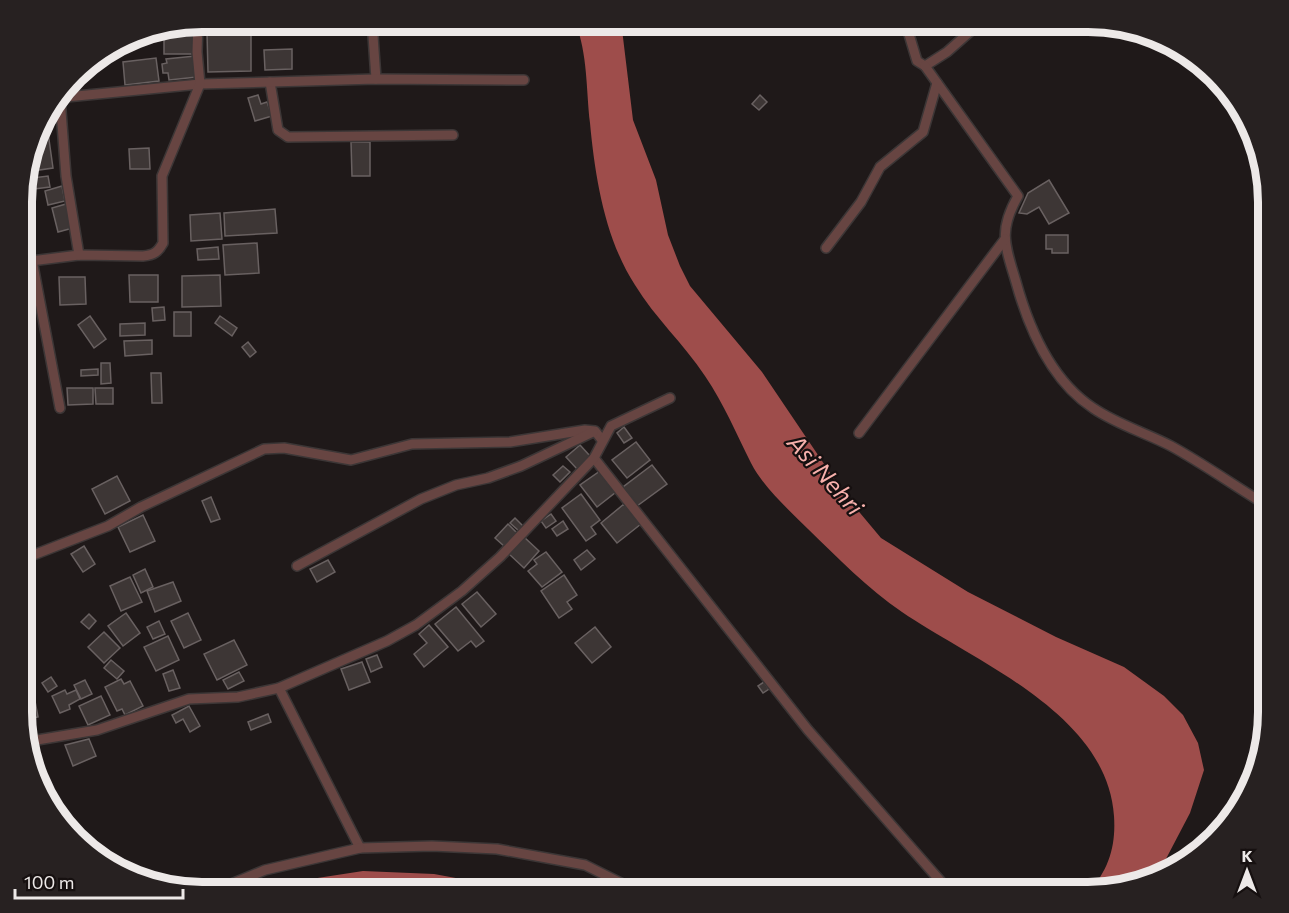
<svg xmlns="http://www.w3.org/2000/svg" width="1289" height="913" font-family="Commissioner,sans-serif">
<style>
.water{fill:#9e4d4b}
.building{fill:#3d3635;stroke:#696161;stroke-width:1.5}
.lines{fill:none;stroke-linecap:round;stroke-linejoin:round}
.street-casing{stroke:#3c3636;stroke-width:12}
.street{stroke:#674542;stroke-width:9}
.labels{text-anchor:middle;stroke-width:4.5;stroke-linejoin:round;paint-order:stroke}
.water-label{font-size:24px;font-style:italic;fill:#f7b1ac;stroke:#161010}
.rim{fill:none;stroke:#ede9e8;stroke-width:8}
</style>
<rect width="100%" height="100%" fill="#1f1919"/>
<g class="water">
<path d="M575,21H621L633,120L656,180L668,235L680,266L690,286L762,372L845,495L881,538L968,592L1056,637L1124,667L1164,696L1183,715L1198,743L1204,770L1190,813L1157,876L1089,892C1109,869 1116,846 1114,816C1107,713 975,662 902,612C868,589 837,557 808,529C788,509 764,488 751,463C736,433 724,404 705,376C684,344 655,318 635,285C605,239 595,177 590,123C586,89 588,55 575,21Z"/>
<path d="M363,871L434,874L532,892H226Z"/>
</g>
<g class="building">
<rect x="243" y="21" width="31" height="8"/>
<path d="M164,27H193L194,54H164Z"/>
<path d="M251,32V71L208,72L207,33Z"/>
<path d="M136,35V42H123Z"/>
<path d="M120,44V56H99Z"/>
<path d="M292,49V69L265,70L264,50Z"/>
<path d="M195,56L197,77L169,80L168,73H163L162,64L167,63L166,59Z"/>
<path d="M156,58L159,81L125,85L123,62Z"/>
<path d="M258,95L261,104L267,102L272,116L255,121L248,98Z"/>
<path d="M760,95L767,102L759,110L752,104Z"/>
<path d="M45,111L53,168L25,172L45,112Z"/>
<path d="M351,142H370V176H352Z"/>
<path d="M149,148L150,169H130L129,149Z"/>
<path d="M48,176L50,187L26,190L25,179Z"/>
<path d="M1049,180L1069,213L1049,224L1039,207L1027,214L1019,213L1028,193Z"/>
<path d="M62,186L65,201L48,205L45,191Z"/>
<path d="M66,204L73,228L58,232L52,208Z"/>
<path d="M275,209L277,233L225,236L224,213Z"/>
<path d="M220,213L222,239L191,241L190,215Z"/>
<path d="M1046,235H1068V253H1052V249H1046Z"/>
<path d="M257,243L259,273L225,275L223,245Z"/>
<path d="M218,247L219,259L198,260L197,249Z"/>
<path d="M129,275H158V302H130Z"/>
<path d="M220,275L221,306L182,307V276Z"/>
<path d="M59,277H85L86,304L60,305Z"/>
<path d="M164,307L165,320L153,321L152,308Z"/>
<rect x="174" y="312" width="17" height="24"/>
<path d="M90,316L106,339L94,348L78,325Z"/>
<path d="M220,316L237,328L232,336L215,323Z"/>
<path d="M145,323V335L120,336V324Z"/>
<path d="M152,340V354L125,356L124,341Z"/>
<path d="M248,342L256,352L250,357L242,347Z"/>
<path d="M101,363H110L111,383L101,384Z"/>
<path d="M98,369V375L81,376V370Z"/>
<path d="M151,373H161L162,403H152Z"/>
<path d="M67,388H93V404L68,405Z"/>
<path d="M95,388H113V404H96Z"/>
<path d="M624,427L632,438L624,443L617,433Z"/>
<path d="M636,442L650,460L627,478L612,460Z"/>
<path d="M580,445L590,456L577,469L566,457Z"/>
<path d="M652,465L667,484L637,506L623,487Z"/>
<path d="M563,466L570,472L560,482L553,475Z"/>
<path d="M600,471L616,492L597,507L580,485Z"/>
<path d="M117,476L130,501L105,514L92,489Z"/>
<path d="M581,494L600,520L591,527L596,534L586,541L562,508Z"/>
<path d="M211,497L220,519L211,522L202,501Z"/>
<path d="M624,504L641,524L617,543L601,523Z"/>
<path d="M551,514L556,521L546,528L541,521Z"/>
<path d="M143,515L155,541L130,552L118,527Z"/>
<path d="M515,518L523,526L519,531L510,523Z"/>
<path d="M563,521L568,529L557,536L552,529Z"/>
<path d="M508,524L517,533L504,546L495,538Z"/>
<path d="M524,537L539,551L524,568L509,554Z"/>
<path d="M84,546L95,564L83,572L71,554Z"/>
<path d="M587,550L595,559L581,570L574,560Z"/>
<path d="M546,552L562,572L542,587L528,571L537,564L534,560Z"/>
<path d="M328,560L335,572L317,582L310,569Z"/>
<path d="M145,569L153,587L141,593L133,575Z"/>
<path d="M564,575L577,595L567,602L572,609L559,618L541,591Z"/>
<path d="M130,577L142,602L121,611L110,586Z"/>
<path d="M173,582L181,601L155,612L147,591Z"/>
<path d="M477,592L496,614L481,627L462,604Z"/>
<path d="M456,607L484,641L476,647L471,641L458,651L435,624Z"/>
<path d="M126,613L140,633L123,646L108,626Z"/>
<path d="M188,613L201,640L184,648L171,621Z"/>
<path d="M89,614L96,621L89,629L81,622Z"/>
<path d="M159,621L165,634L153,639L147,627Z"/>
<path d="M429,625L448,647L424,667L414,654L427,643L419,634Z"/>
<path d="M595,627L611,647L592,663L575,643Z"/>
<path d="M104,632L120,648L104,663L88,647Z"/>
<path d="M168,636L179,660L156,671L144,647Z"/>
<path d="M234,640L247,665L217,680L204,654Z"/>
<path d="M377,655L382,667L371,672L366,659Z"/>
<path d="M111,660L124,671L117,679L104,668Z"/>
<path d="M362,662L370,682L349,690L341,669Z"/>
<path d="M173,670L180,688L169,691L163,674Z"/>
<path d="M239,672L244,681L228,689L223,680Z"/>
<path d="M51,677L57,686L48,692L42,683Z"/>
<path d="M121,679L124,684L130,681L143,706L125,715L122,709L117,711L105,687Z"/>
<path d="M85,680L92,694L81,699L74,685Z"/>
<path d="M764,682L769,689L763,693L758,686Z"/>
<path d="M65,690L67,694L76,690L80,699L69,705L70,709L60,713L52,696Z"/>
<path d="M34,696L38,717L23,720V698Z"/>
<path d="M101,696L110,715L88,725L79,706Z"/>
<path d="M189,706L200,726L190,732L183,719L176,723L172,715Z"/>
<path d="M268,714L271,722L251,730L248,722Z"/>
<path d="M89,739L96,756L73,766L65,745Z"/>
</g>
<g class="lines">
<defs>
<g id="street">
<path d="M372,21L376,79"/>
<path d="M905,21L917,61L925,66L947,52L982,21"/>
<path d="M1130,29L1152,42L1185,51"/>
<path d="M925,66L1018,196C998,231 1005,245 1016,282C1029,329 1052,381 1093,408C1116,424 1146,433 1171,446C1204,464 1236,487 1268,506"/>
<path d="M270,82L278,130L288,137L453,135"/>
<path d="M56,98L200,84L376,79L524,80"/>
<path d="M60,98L66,176L79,255"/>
<path d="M826,248L861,202L880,167L923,132L937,83"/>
<path d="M32,260L60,408"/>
<path d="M23,262L79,255L143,256C154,255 158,252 163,243L162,176L200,84L197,52L198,22"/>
<path d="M859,433L1005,239"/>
<path d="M594,458L808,730L950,892"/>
<path d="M23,559L108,526L141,507L264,449L284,448L351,460L412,444L510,442L585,430L595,431L602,440"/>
<path d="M297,566L421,499L456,485L488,478L521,466L593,432"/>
<path d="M279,688L360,848L432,846L497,849L585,865L631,888L644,886L692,892"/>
<path d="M25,742L97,730L189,699L238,697L279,688L387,641L416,625L462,591L500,557L594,458L611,426L670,398"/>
<path d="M219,889L265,870L360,848"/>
</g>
</defs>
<use href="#street" class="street-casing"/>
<use href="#street" class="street"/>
</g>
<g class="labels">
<g class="water-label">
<text transform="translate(825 475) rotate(48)" y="8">Asi Nehri</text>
</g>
</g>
<path d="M0 0H1289V913H0ZM202 32H1088A170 170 0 0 1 1258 202V712A170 170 0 0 1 1088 882H202A170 170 0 0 1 32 712V202A170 170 0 0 1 202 32Z" fill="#272121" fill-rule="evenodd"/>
<path class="rim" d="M202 32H1088A170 170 0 0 1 1258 202V712A170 170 0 0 1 1088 882H202A170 170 0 0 1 32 712V202A170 170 0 0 1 202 32Z"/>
<g transform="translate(1247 871)" stroke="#161010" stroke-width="4.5" paint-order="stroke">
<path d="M0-4.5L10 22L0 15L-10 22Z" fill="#ede9e8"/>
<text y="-9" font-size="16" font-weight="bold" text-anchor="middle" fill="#ede9e8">K</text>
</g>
<path d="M15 889v9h168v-9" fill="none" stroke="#ede9e8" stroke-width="3"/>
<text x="24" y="889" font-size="18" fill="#ede9e8" stroke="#161010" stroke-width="4.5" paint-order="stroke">100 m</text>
</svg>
